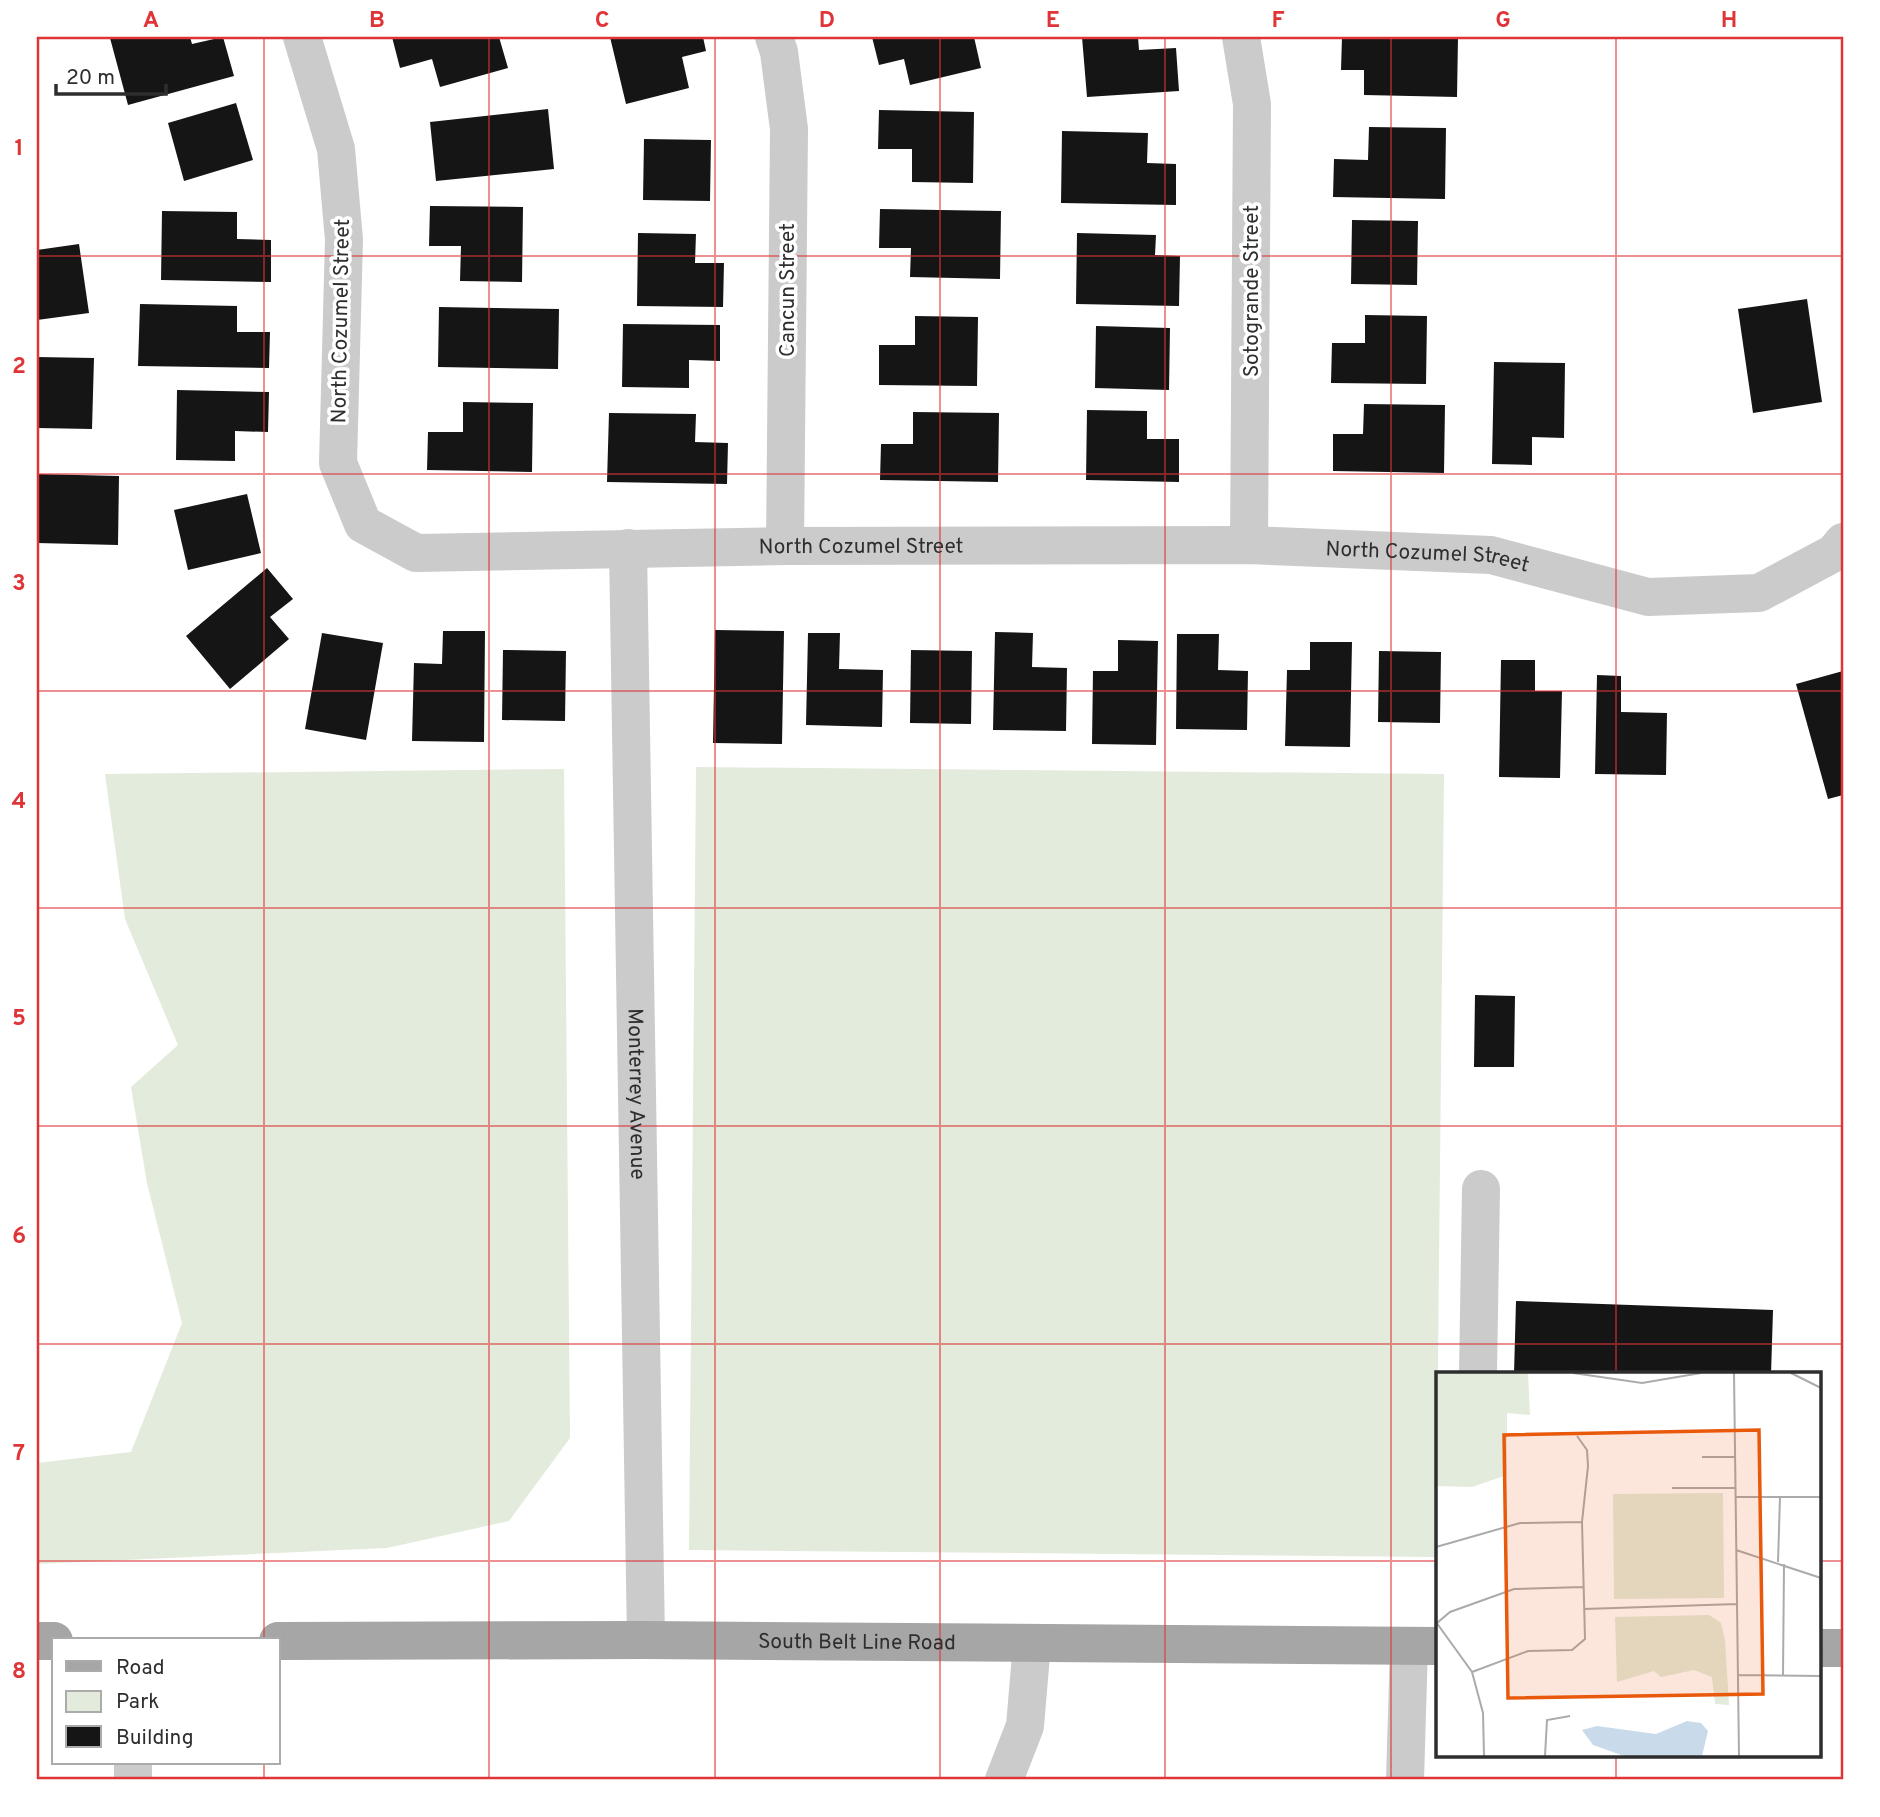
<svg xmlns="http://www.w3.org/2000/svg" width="1880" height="1817" font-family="Overpass,sans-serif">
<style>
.green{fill:#e3ebdc}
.building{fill:#151515}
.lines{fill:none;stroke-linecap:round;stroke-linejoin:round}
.minor{stroke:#cbcbcb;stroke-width:38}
.major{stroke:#a6a6a6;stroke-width:38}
.grid{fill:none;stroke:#e03538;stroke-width:2;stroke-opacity:0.55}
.labels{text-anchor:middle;stroke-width:7;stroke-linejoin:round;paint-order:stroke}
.street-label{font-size:21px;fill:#2e2e2e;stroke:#fff}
.inset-road{fill:none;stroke:#ababab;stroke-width:2}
.view{fill:#e8590c;fill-opacity:0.15;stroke:#e8590c;stroke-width:3.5}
.inset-edge{fill:none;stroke:#2e2e2e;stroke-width:3.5}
.neatline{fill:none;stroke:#e03538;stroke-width:2.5}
.grid-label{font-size:23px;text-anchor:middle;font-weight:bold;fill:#e03538}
</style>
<rect width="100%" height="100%" fill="#fff"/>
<g class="green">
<path d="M696,767L1444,774L1436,1557L689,1550Z"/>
<path d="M564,769L570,1438L509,1521L387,1548L37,1564V1463L131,1452L182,1323L147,1183L131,1087L178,1045L125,919L105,774Z"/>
</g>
<g class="building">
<path d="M114,37H190L192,44L223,37L234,76L128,105L110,38Z"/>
<path d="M392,37H499L508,68L440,87L432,59L400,68Z"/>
<path d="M610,37H703L706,51L682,57L689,88L626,104Z"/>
<path d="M872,37H974L981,68L910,85L904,59L879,65Z"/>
<path d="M1082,37H1138L1139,50L1176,48L1179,91L1087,97Z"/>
<path d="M1342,37H1458L1457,97L1364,95V70H1341Z"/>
<path d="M236,103L253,160L184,181L168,123Z"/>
<path d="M548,109L554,169L436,181L430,122Z"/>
<path d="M879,110L974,112L973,183L912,182V149H878Z"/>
<path d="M1369,127L1446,128L1445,199L1333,197L1334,159L1368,160Z"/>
<path d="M1062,131L1148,133L1147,163L1176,164V205L1061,203Z"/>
<path d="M644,139L711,140L710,201L643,200Z"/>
<path d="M430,206L523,207L522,282L460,281L461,246H429Z"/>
<path d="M880,209L1001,211L1000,279L910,277L911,248H879Z"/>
<path d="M162,211L237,212V239L271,240V282L161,280Z"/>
<path d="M1352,220L1418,221L1417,285L1351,284Z"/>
<path d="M638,233L696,234L695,263H724L723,307L637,306Z"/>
<path d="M1077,233L1156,235L1155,255L1180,256L1179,306L1076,304Z"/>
<path d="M79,244L89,313L37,320V250Z"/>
<path d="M1807,299L1822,402L1753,413L1738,309Z"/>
<path d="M140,304L237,306V332H270L269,368L138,366Z"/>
<path d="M439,307L559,309L558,369L438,367Z"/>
<path d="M1365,315L1427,316L1426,384L1331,383L1332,343H1365Z"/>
<path d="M915,316L978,317L977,386L879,385V345H915Z"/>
<path d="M623,324L720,325V361L689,360V388L622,387Z"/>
<path d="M1096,326L1170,328L1169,390L1095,388Z"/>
<path d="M37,357L94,358L92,429L37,428Z"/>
<path d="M1494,362L1565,363L1564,438L1532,437V465L1492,464Z"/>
<path d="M177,390L269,392L268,432L235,431V461L176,460Z"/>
<path d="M463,402L533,403L532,472L427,470L428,432H463Z"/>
<path d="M1364,404L1445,405L1444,473L1333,471V434H1363Z"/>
<path d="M1087,410L1147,411V439H1179V482L1086,480Z"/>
<path d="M913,412L999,413L998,482L880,480L881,444H913Z"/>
<path d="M609,413L696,414L695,442L728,443L727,484L607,482Z"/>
<path d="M37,474L119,476L118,545L37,543Z"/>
<path d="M247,494L261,553L188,570L174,510Z"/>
<path d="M267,568L293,599L270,617L289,639L230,689L186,636Z"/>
<path d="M715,630L784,631L782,744L713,743Z"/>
<path d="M443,631H485L484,742L412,741L414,663L442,664Z"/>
<path d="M995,632L1033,633L1032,667L1067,668L1066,731L993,730Z"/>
<path d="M322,633L383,643L366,740L305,729Z"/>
<path d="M808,633H840L839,669L883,670L882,727L806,725Z"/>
<path d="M1177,634H1219L1218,670L1248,671L1247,730L1176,729Z"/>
<path d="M1118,640L1158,641L1156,745L1092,744L1093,671H1118Z"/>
<path d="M1310,642H1352L1350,747L1285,746L1287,670H1310Z"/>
<path d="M503,650L566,651L565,721L502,720Z"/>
<path d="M911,650L972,651L971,724L910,723Z"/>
<path d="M1379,651L1441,652L1440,723L1378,722Z"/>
<path d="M1501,660H1535V691H1562L1560,778L1499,777Z"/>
<path d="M1843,671V795L1828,799L1796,684Z"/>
<path d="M1597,675L1621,676V712L1667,713L1666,775L1595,774Z"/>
<path d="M1475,995L1515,996L1514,1067H1474Z"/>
<path d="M1516,1301L1773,1310L1771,1374H1514Z"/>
</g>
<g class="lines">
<g class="minor">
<path id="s1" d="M302,37L336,149L344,240L338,463L363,524L416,553L785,546L1249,545L1491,555L1648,597L1759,593L1834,553L1843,542"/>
<path d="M774,37L779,52L789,129L785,546"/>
<path d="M1241,37L1252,104L1249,545"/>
<path id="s2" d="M628,548L646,1640"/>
<path d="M1478,1374L1481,1189"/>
<path d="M133,1780V1763"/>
<path d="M1004,1780L1025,1726L1032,1643"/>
<path d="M1405,1780L1409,1646"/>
</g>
<g class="major">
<path d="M37,1641H54"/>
<path id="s3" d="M278,1641L646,1640L1437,1646"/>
<path d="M1819,1648H1843"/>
</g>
</g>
<path class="grid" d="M264,37V1640M489,37V1780M715,37V1780M940,37V1780M1165,37V1780M1391,37V1780M1616,37V1374M37,256H1843M37,474H1843M37,691H1843M37,908H1843M37,1126H1843M37,1344H1843M37,1561H1437M1819,1561H1843M1616,1756V1780M264,1763V1780"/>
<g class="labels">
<g class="street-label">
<text transform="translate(787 290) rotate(-90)" y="7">Cancun Street</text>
<text transform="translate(1251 291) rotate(-90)" y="7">Sotogrande Street</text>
<text transform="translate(340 321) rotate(-89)" y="7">North Cozumel Street</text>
<text dy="7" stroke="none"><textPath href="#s1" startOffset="1003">North Cozumel Street</textPath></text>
<text dy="7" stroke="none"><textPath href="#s1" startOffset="1570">North Cozumel Street</textPath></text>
<text dy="7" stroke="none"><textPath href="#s2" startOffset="546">Monterrey Avenue</textPath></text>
<text dy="7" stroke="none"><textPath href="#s3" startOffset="579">South Belt Line Road</textPath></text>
</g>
</g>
<g transform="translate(1436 1372)">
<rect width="385" height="385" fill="#fff"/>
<path d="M0,1H92L94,43L71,41V103L36,115L0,114ZM287,121L288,226L178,227L177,122ZM273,243L285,251L289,268L293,333L279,332L276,305L258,298L225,305L218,299L181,310L179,245Z" fill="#e3ebdc"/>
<path d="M251,349L265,351L272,359L266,384H188L157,373L146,358L161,354L220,362Z" fill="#c9dbeb"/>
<path class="inset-road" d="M137,1L206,11L265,1M298,1L303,384M355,1L385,16M266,85H299M236,116H300M300,125H385M0,175L84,151L146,150M300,178L385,206M342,190L344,125M384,205L385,287M148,237L301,232M0,250L36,300L47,341L48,384M1,251L14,240L78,217L147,215M36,300L92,279L136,278L149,267L146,150L152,94L151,78L141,64M302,303L385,304M347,304L348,192M109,384L111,348L134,344"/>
<path class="view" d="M323,58L327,322L72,326L68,63Z"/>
<rect width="385" height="385" class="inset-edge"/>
</g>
<rect width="1880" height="1817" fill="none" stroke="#ffffff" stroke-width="77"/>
<rect x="52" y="1638" width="228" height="126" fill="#ffffff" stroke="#ababab" stroke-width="2"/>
<rect x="66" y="1661" width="35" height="10" fill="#a6a6a6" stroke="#ababab" stroke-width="2"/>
<text x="116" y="1674" font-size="21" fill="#2e2e2e">Road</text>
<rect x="66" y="1691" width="35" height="21" fill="#e3ebdc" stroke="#ababab" stroke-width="2"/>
<text x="116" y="1708" font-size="21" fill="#2e2e2e">Park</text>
<rect x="66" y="1726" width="35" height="21" fill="#151515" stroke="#ababab" stroke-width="2"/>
<text x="116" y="1744" font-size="21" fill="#2e2e2e">Building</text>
<path d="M56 84v10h110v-10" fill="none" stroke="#2e2e2e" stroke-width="3.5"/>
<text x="66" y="84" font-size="21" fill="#2e2e2e" stroke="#ffffff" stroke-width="5" paint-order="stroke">20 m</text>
<rect x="38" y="38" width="1804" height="1740" class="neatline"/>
<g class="grid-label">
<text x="151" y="27">A</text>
<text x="377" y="27">B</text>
<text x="602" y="27">C</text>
<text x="827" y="27">D</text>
<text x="1053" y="27">E</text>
<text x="1278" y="27">F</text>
<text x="1503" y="27">G</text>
<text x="1729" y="27">H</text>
<text x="19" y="155">1</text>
<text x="19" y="373">2</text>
<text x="19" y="590">3</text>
<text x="19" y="808">4</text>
<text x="19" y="1025">5</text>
<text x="19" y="1243">6</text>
<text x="19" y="1460">7</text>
<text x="19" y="1678">8</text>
</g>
</svg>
